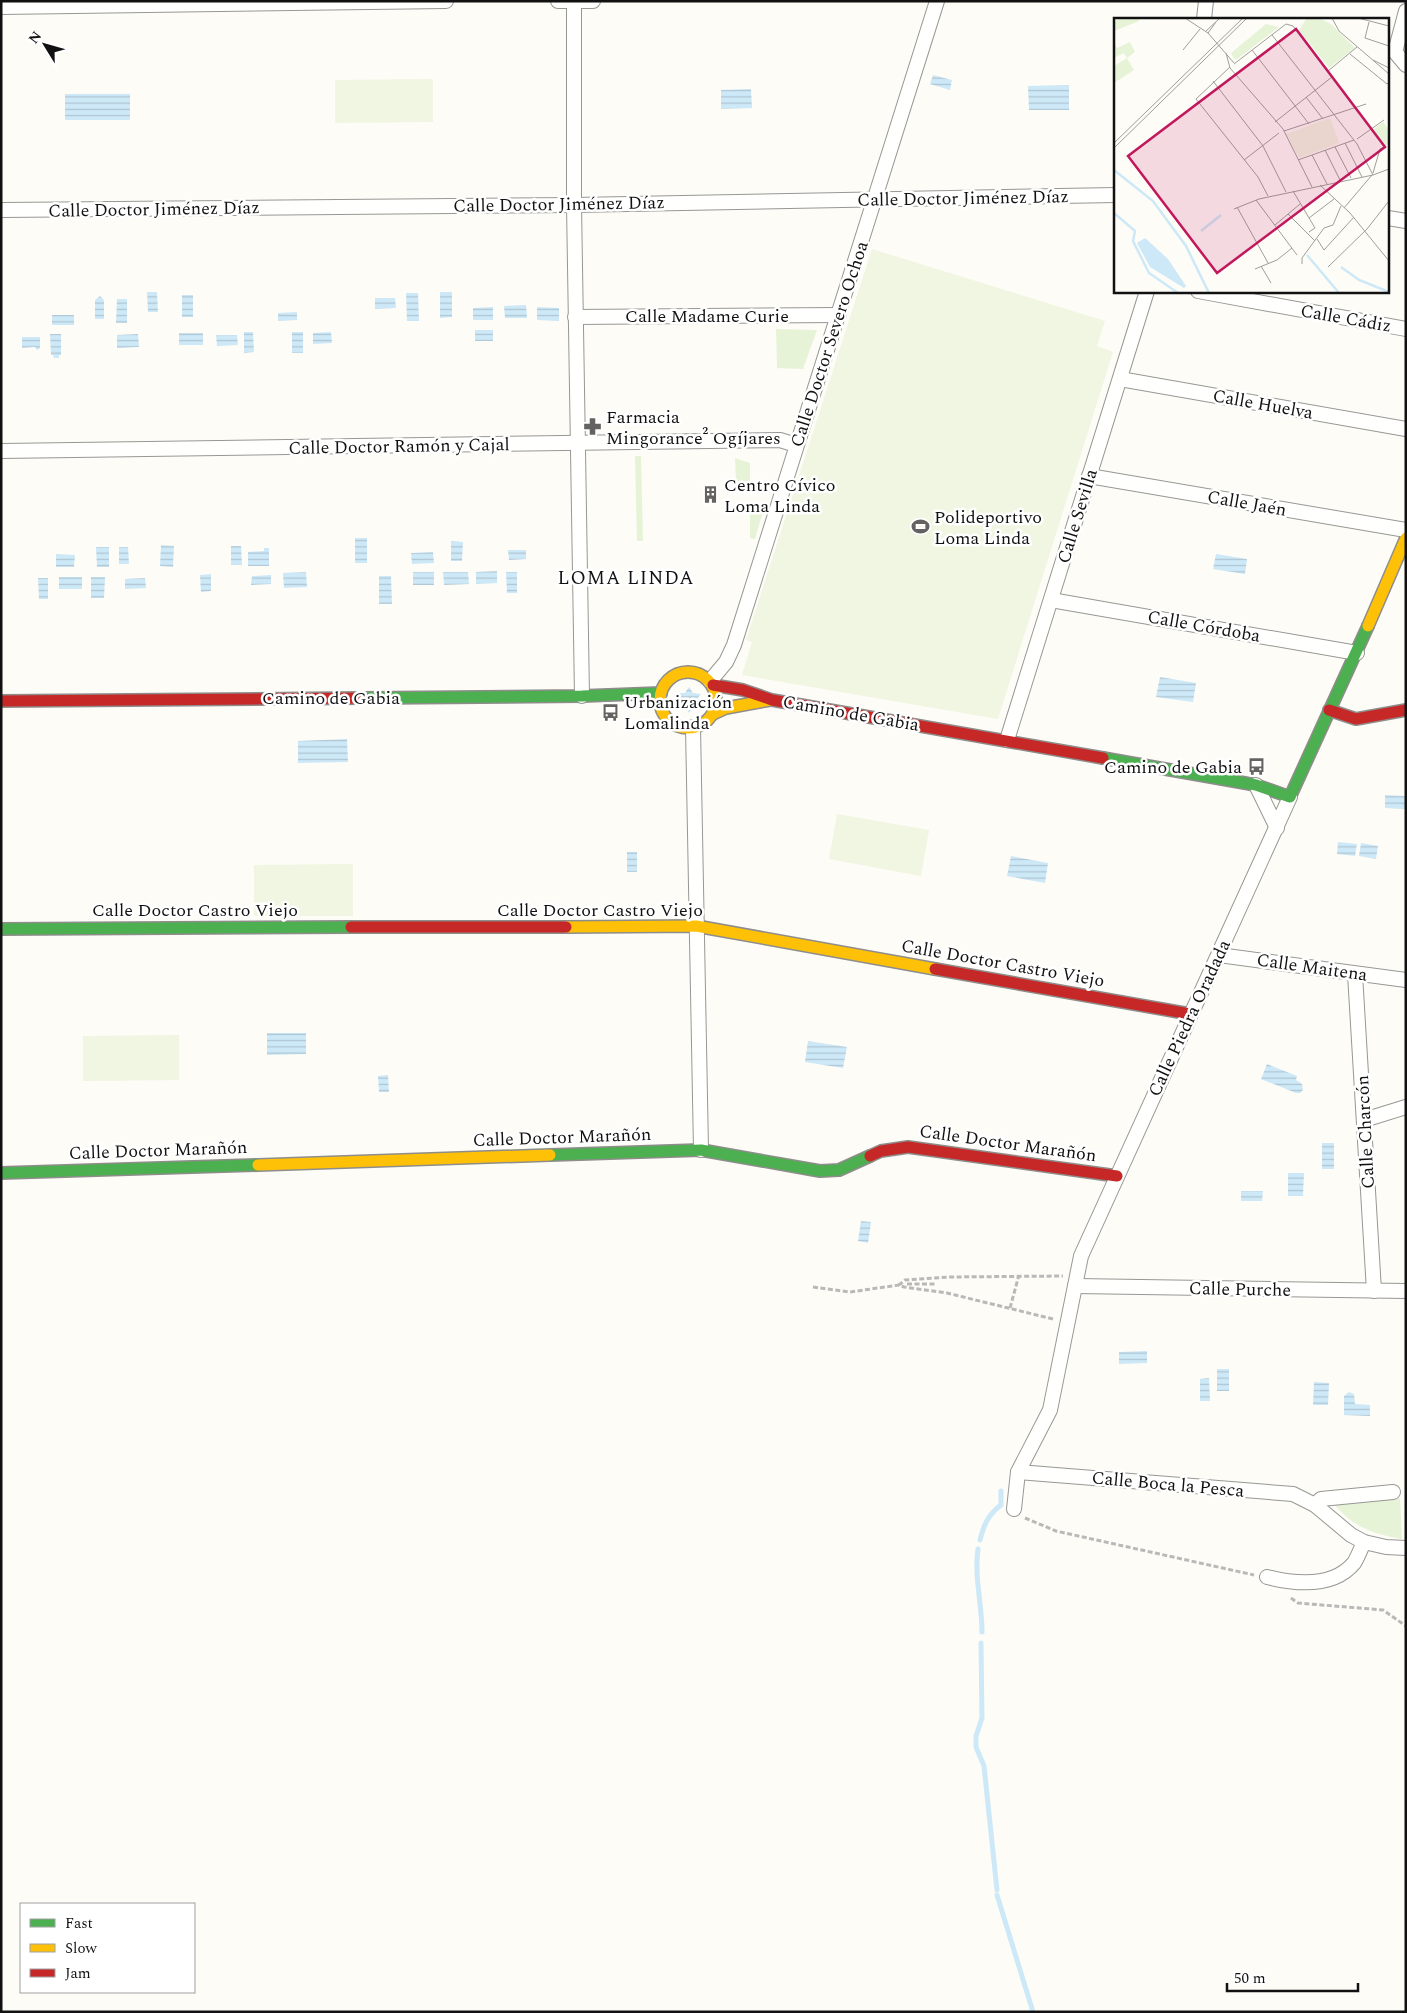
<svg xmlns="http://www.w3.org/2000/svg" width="1407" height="2013" font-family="Spectral,serif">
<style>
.park{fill:#e7f3d7}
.pitch{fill:#f0f6e1}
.water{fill:url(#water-rules)}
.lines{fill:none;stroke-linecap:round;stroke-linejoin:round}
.stream{stroke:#cde8f7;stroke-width:5}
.street-casing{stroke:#979795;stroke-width:16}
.fast-casing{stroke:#8e8d8b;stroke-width:14}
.slow-casing{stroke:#8e8d8b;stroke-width:14}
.jam-casing{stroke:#8e8d8b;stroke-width:14}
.path{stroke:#b9b9b8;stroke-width:3;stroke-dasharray:5 2.5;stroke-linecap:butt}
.street{stroke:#fffffe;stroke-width:14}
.fast{stroke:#4caf50;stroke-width:11}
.slow{stroke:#ffc107;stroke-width:11}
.jam{stroke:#c62828;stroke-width:11}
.labels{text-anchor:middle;stroke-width:5;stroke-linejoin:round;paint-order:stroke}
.street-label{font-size:18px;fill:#111;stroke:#fff}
.poi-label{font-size:18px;fill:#111;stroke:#fff;text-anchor:start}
.neighbourhood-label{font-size:19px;letter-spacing:1px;fill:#111;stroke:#fff}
.inset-river{fill:none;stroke:#cde8f7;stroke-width:2.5}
.inset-road{fill:none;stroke:#9f9e9b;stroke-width:1}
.view{fill:#c2185b;fill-opacity:0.15;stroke:#c2185b;stroke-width:2.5}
.inset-edge{fill:none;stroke:#111;stroke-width:2.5}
</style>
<defs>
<pattern id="water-rules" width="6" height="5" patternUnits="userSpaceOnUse" patternTransform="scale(1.25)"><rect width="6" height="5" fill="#cde8f7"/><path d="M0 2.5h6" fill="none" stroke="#afc6d3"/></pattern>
</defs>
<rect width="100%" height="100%" fill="#fdfcf7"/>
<g class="park">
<path d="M776,329L817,330L803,369L777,368Z"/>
<path d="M635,456H641L643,541H637Z"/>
<path d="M735,458L750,463V482H736Z"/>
<path d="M765,505L755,539L750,538V506Z"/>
<path d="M1400,1498L1402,1539C1372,1534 1353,1527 1333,1503Z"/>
</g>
<g class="pitch">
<path d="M433,79V122L335,123V80Z"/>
<path d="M872,249L1105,321L1097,346L1113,352L998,719L742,675L752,642L746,640Z"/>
<path d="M837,814L929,830L921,876L829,859Z"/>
<path d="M353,864V916H254V865Z"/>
<path d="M179,1035V1080L83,1081V1036Z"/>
</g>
<g class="water">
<path d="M933,75L952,80L950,90L930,84Z"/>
<path d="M1069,85V110H1029L1028,86Z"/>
<path d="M751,89L752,108L721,109V90Z"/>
<rect x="65" y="94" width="65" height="26"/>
<path d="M147,292H157L158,312H148Z"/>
<path d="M440,292H452V317L440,318Z"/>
<path d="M406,293H418L419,321H407Z"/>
<path d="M193,295V317H182V295Z"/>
<path d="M100,296L104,300V319H95V300Z"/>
<path d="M375,298H395L396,308L375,309Z"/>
<path d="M117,299H127V323H116Z"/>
<path d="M526,305L527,318H505L504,306Z"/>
<path d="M493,307V320H473V308Z"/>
<path d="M537,307L559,308V321L537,320Z"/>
<path d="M297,312V320L278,321V313Z"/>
<rect x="52" y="315" width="22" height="10"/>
<rect x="475" y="330" width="18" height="11"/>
<path d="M244,332H253L254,352L244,353Z"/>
<rect x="292" y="332" width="11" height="21"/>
<path d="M331,332L332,343L313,344V333Z"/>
<rect x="179" y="333" width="24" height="12"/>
<path d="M50,334H61V355H59V358H54L53,355H51Z"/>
<path d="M138,334L139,347L117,348V335Z"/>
<path d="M216,335H237L238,345L217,346Z"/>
<path d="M22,337H40V348L37,350L35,347L22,348Z"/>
<rect x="355" y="538" width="12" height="25"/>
<path d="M451,541L463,542L462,561H451Z"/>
<path d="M161,545L174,546L173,567L160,566Z"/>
<path d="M231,546H241L242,565H231Z"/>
<path d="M96,547H109V567H97Z"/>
<path d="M119,547H128L129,564H119Z"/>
<path d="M264,548H269V566H248V552L264,551Z"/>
<path d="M508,550H526V559L509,560Z"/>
<path d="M433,552L434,563L412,564L411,553Z"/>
<path d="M56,554L75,555L74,567H56Z"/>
<path d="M1216,554L1247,559L1245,574L1213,569Z"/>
<path d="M497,571V583L476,584V572Z"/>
<path d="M306,572L307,587L284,588L283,573Z"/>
<rect x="413" y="572" width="21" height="13"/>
<path d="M443,572H468L469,584L444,585Z"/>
<path d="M506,572H517V593H507Z"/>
<path d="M211,574V591L201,592L200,575Z"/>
<path d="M271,575V584L251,585L252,576Z"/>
<path d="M379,576H391L392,604H379Z"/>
<rect x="59" y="577" width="23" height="12"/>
<path d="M91,577H105L104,598H91Z"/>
<path d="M38,578H48V599H39Z"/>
<path d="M145,578L146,588L125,589V579Z"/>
<path d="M1160,677L1196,683L1193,702L1156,697Z"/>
<path d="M689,687L693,693L701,694L696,700L700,707H693L689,713L685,707H677L681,700L677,693H685Z"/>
<path d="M347,739L348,762L298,763V741Z"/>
<path d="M1385,795L1406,796V809L1385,808Z"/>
<path d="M1338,842L1357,844L1355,856L1337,854Z"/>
<path d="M1361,843L1378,846L1376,859L1359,856Z"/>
<rect x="627" y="852" width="10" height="20"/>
<path d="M1011,856L1048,863L1045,883L1007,876Z"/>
<path d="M267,1033H306V1054L267,1055Z"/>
<path d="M808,1041L847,1047L843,1068L805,1062Z"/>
<path d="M1267,1064L1297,1076L1296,1080L1302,1084L1303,1090L1300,1093H1296L1261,1079Z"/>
<path d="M388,1075L389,1092H379L378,1076Z"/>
<rect x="1322" y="1143" width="12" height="26"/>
<path d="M1288,1173H1304L1303,1196H1288Z"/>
<path d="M1241,1191H1263L1262,1201H1241Z"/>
<path d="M861,1221L871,1222L868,1243L858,1241Z"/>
<path d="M1147,1351V1363L1119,1364V1352Z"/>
<rect x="1217" y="1369" width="12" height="22"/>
<path d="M1209,1378L1210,1401H1200V1379Z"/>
<path d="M1314,1382L1329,1383L1328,1405H1313Z"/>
<path d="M1349,1392L1354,1394L1355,1404L1370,1405V1416L1344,1415V1396Z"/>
</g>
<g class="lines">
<g class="stream">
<path d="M980,1540C984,1524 988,1515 1001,1505V1491"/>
<path d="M978,1549C974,1577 982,1604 982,1632"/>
<path d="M981,1643L982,1718L976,1736V1747L984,1766L997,1890"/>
<path d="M997,1895L1033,2012"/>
</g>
<defs>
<g id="street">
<path d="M558,1H593"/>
<path d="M574,1V205L582,696"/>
<path d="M1,7L446,1"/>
<path d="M1406,11L1395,52L1406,65"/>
<path d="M1204,19L1206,1"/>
<path d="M1,210L574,205L1116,195"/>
<path d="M1388,218L1406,221"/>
<path d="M1198,291L1406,329"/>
<path d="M575,317L839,315"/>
<path d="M1120,379L1406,429"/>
<path d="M1,451L780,440L796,445"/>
<path d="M1089,476L1406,530"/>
<path d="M1051,600L1357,653"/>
<path d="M710,681L726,662L734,645L937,1"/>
<path d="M693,727L701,1150"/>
<path d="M1007,740L1147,291"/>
<path d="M1256,785L1277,828"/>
<path d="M1219,955L1406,980"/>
<path d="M1355,974L1374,1291"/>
<path d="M1364,1120L1406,1107"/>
<path d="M1075,1286L1406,1291"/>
<path d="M1018,1472L1293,1494L1315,1505L1351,1535L1364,1542L1386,1547L1406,1548"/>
<path d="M1315,1505L1321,1499L1393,1492"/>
<path d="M1014,1509L1018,1472L1050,1410L1081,1256L1290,797"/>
<path d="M1267,1577C1295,1584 1333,1588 1354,1563C1358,1557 1361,1548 1364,1542"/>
</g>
<g id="fast">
<path d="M363,698L582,696L661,693"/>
<path d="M1103,758L1256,785L1290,797L1368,626"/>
<path d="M1,929L351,927"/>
<path d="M550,1155L701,1150L820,1171L839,1170L870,1156"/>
<path d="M1,1173L258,1165"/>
</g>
<g id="slow">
<path d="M1368,626L1406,538"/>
<circle cx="688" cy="700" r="28"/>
<path d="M713,714L726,708L770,700"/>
<path d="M566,927L696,926L935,969"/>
<path d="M258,1165L550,1155"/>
</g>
<g id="jam">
<path d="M713,685L743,690L772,700L1103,758"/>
<path d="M1,701L363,698"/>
<path d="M1329,710L1356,719L1406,710"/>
<path d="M351,927H566"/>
<path d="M935,969L1190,1014"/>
<path d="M870,1156L881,1151L908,1147L1117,1176"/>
</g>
</defs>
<use href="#street" class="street-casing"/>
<use href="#fast" class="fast-casing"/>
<use href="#slow" class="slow-casing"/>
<use href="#jam" class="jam-casing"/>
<g class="path">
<path d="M907,1284H935"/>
<path d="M813,1287L850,1292L899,1285"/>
<path d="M1010,1308L1019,1275"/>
<path d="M1053,1319L947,1293L904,1287L899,1285L905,1280L949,1277L1063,1276"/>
<path d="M1025,1518L1056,1531L1254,1575"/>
<path d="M1291,1598L1298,1603L1383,1610L1406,1626"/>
</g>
<use href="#street" class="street"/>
<use href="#fast" class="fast"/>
<use href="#slow" class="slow"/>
<use href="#jam" class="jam"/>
</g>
<defs>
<symbol id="pharmacy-bare" viewBox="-9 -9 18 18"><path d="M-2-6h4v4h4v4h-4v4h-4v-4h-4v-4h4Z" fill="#646362" stroke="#fff" stroke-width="2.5" paint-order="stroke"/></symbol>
<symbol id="building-bare" viewBox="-9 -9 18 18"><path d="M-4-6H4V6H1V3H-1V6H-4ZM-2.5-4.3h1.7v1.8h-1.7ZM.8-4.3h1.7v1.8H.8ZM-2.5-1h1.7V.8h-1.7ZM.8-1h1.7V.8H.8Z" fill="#646362" stroke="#fff" stroke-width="2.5" paint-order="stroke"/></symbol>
<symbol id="stadium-bare" viewBox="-9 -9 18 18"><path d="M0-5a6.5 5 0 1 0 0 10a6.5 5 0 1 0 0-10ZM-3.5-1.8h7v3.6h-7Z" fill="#646362" stroke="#fff" stroke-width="2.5" paint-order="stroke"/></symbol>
<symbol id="bus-bare" viewBox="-9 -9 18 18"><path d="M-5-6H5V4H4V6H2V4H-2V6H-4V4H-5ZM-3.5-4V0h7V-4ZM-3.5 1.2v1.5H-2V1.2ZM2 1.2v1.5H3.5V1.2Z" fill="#646362" stroke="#fff" stroke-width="2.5" paint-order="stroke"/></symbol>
</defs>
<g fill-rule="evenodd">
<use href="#pharmacy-bare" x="580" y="414" width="25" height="25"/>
<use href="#building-bare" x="698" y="482" width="25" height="25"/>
<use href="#stadium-bare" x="908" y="514" width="25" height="25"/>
<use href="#bus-bare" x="598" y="700" width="25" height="25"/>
<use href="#bus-bare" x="1244" y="754" width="25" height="25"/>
</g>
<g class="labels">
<g class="street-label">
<text transform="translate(963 198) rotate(-1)" y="6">Calle Doctor Jiménez Díaz</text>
<text transform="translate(559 204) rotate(-1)" y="6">Calle Doctor Jiménez Díaz</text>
<text transform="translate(154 209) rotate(-1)" y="6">Calle Doctor Jiménez Díaz</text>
<text x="707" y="322">Calle Madame Curie</text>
<text transform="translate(1346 318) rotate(10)" y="6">Calle Cádiz</text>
<text transform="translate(829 344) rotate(-72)" y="6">Calle Doctor Severo Ochoa</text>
<text transform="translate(1263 404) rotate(10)" y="6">Calle Huelva</text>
<text transform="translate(399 446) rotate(-1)" y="6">Calle Doctor Ramón y Cajal</text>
<text transform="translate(1247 503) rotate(10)" y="6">Calle Jaén</text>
<text transform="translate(1077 516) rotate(-73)" y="6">Calle Sevilla</text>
<text transform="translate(1204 626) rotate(10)" y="6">Calle Córdoba</text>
<text x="331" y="704">Camino de Gabia</text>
<text transform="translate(851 713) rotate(10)" y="6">Camino de Gabia</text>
<text x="195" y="916">Calle Doctor Castro Viejo</text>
<text x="600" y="916">Calle Doctor Castro Viejo</text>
<text transform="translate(1003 963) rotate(10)" y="6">Calle Doctor Castro Viejo</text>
<text transform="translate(1312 967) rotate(8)" y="6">Calle Maitena</text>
<text transform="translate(1189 1018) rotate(-65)" y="6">Calle Piedra Oradada</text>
<text transform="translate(1365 1132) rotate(-93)" y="6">Calle Charcón</text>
<text transform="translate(562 1137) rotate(-2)" y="6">Calle Doctor Marañón</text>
<text transform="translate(1008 1143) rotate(8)" y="6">Calle Doctor Marañón</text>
<text transform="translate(158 1150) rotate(-2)" y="6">Calle Doctor Marañón</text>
<text transform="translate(1240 1289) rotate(1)" y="6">Calle Purche</text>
<text transform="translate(1168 1484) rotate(5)" y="6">Calle Boca la Pesca</text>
</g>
<g class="poi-label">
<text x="606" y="423">Farmacia<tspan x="606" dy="21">Mingorance² Ogíjares</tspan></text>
<text x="724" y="491">Centro Cívico<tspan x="724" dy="21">Loma Linda</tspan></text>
<text x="934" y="523">Polideportivo<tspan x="934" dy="21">Loma Linda</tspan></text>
<text x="624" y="708">Urbanización<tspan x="624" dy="21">Lomalinda</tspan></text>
<text x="1242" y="773" text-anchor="end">Camino de Gabia</text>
</g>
<g class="neighbourhood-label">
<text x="626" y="584">LOMA LINDA</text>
</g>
</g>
<g transform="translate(1114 18)">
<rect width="275" height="275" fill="#fdfcf7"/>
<path d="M7,0H24L25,3L0,13V4ZM0,24L3,30L16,24L21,34L13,40L20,52L0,65V48L13,40L10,35L0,40Z" fill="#e7f3d7"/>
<path d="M193,0H205L217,6L241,30L215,50L185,12ZM152,6L165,9L122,42L119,39L117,35ZM269,104L275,112V126L271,127L259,112Z" fill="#e7f3d7"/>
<path d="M216,100L225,124L223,126L185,140L172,116Z" fill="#f0f6e1"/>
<path d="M31,220L54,241L72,268L70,270L36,249L23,225Z" fill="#cde8f7"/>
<path class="inset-river" d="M0,152L39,183L72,228L95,275M0,195L21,213L19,223L35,255L64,275M87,213L107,197M193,237L225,275M227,249L245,262L275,274"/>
<path class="inset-road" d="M71,0L94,15L102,4M218,0L225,13L275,56M244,0L275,8M255,4L251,20L275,28M172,6L179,8L258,112M92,13L106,0M94,15L120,45M158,17L243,126L259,157M69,32L86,11M138,32L195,106M112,35L116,50L169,111L198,169M236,36L273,66L275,64M259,42L275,50M120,46L172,6M116,49L82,81L144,159L154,178M214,53L243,29M99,63L149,128L172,174M192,79L209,101M161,104L218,59M170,113L252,86M243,121L270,102M0,125L129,0M231,125L248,159M221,129L237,160M0,130L133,0M211,132L226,162M198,137L213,166M130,142L165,115M184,142L240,122M259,155L266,131L272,128M206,167L236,195L275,243M179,173L201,210L195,214M142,182L183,237M123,189L154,245M230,190L258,157M120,191L145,181L259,157L275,151M174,196L201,223M195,200L220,181M161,207L186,186M203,221L210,232L240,199M188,246V240L210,210L219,207L227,188M147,248L157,265M214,249L253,211L275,183M141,251L163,242L178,230"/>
<path class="view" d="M182,11L271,129L103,255L14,138Z"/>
<rect width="275" height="275" class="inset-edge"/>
</g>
<rect width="1407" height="2013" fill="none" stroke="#111111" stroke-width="5"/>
<rect x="20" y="1903" width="175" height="90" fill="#ffffff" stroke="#a0a0a0"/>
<rect x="30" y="1919" width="25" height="8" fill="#4caf50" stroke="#a0a0a0"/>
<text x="65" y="1928" font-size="15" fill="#111111">Fast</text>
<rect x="30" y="1944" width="25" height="8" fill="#ffc107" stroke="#a0a0a0"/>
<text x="65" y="1953" font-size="15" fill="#111111">Slow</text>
<rect x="30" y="1969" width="25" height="8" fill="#c62828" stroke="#a0a0a0"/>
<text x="65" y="1978" font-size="15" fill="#111111">Jam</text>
<g transform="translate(45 45) rotate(307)" stroke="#ffffff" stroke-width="4" paint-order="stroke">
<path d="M0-4L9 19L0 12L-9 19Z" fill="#111111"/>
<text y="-8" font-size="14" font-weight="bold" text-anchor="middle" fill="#111111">N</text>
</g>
<path d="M1227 1983v8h131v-8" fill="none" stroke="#111111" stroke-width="2.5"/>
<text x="1234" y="1983" font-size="15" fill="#111111" stroke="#ffffff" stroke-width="4" paint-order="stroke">50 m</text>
</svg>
